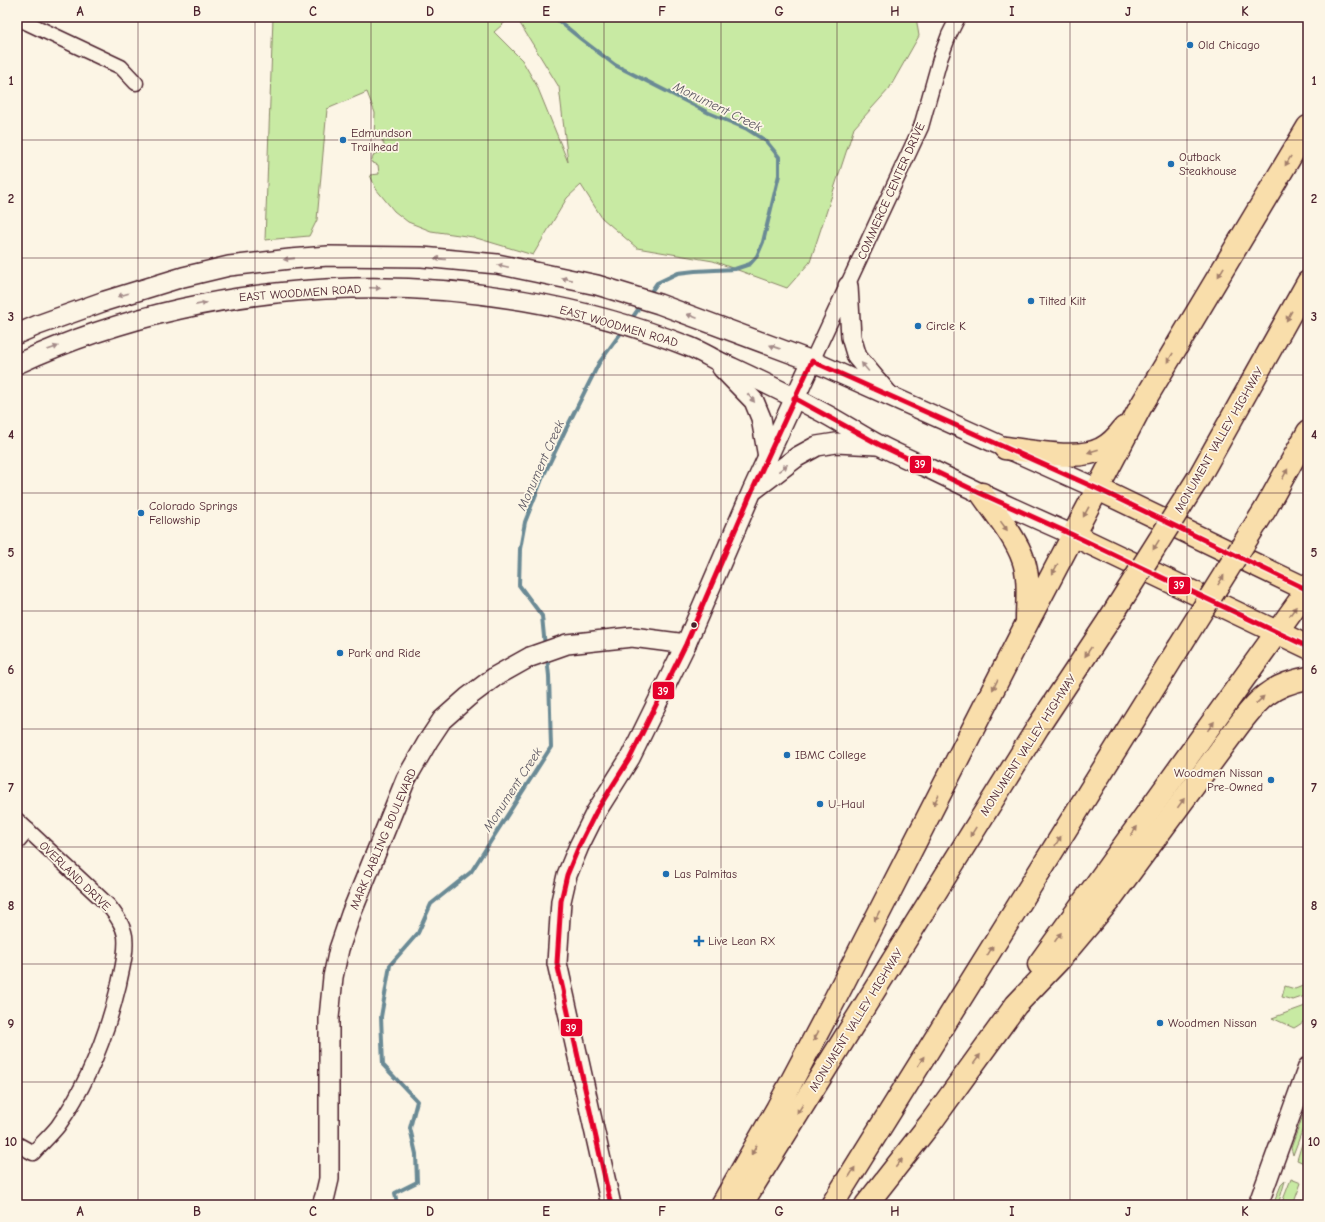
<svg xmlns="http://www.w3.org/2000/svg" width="1325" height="1222" font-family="'Comic Neue',sans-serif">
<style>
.green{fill:#c8eaa3;stroke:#898467}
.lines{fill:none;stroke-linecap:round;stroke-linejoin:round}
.stream{stroke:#6b8a95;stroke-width:4}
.street-casing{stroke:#4a1f2b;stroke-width:17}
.secondary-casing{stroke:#4a1f2b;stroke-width:22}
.highway-casing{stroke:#4a1f2b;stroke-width:25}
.street{stroke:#fcf5e5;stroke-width:14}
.secondary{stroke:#fcf5e5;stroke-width:19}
.highway{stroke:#f9deab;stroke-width:22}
.highway-bridge-casing{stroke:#4a1f2b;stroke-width:25;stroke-linecap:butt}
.highway-bridge{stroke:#f9deab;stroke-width:22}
.bus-1-casing{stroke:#fcf5e5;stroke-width:8}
.bus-1{stroke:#e4002b;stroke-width:5}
.oneway{fill:#a27e6b}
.oneway2{fill:#a38a88}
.grid{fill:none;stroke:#4a1f2b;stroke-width:1;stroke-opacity:0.55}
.poi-dot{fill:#1f6fb2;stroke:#fcf5e5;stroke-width:1.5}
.bus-dot{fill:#4a1f2b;stroke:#fcf5e5;stroke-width:1.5}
.labels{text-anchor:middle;stroke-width:3.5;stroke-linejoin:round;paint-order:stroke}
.poi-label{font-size:12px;fill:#4a1f2b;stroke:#fcf5e5;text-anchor:start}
.street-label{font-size:12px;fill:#4a1f2b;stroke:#fcf5e5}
.water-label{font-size:13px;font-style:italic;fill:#5a5560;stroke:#fcf5e5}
.line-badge{stroke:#fcf5e5;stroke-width:1.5}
.badge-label{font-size:11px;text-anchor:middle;font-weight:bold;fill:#fff}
.neatline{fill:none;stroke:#4a1f2b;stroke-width:1.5}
.grid-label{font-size:13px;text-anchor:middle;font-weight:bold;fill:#4a1f2b}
</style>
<rect width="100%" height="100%" fill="#fcf5e5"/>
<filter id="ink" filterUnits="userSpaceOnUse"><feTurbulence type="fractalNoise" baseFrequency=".025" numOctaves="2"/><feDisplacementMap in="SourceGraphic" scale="8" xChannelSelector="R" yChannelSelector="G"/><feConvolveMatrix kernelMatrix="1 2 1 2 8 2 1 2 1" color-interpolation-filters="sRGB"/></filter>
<g filter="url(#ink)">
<g class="green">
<path d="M273,17H511L494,32L522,60L537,86L568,162L559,87L516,17H916L919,36L889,89L854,128L810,262L787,288L713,261L637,248L602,218L581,185L567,198L533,255L473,237L431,231L408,222L394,211L376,189L370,175L379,174L378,165L371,162L374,154L383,152L384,144L381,138H374L375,113L367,92L327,109L317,220L309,236L265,240Z"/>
<path d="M1308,984V995L1293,1000L1282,997L1285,986L1295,989Z"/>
<path d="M1308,1005C1308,1019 1306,1021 1294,1028L1272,1018Z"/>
<path d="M1308,1102V1115L1293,1155L1291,1148Z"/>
<path d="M1308,1124V1159L1306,1164L1297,1160Z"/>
<path d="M1291,1179L1301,1183L1293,1205H1281Z"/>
<path d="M1285,1181L1278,1205H1273L1281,1185Z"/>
</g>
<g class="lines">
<g class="stream">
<path d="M554,17L581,39L615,65L709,113L747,129L766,141L779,157V175L763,242L757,256L750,264L735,269L695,271L678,273L657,283L648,296"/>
<path d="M630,321L642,304"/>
<path d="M545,647L542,616L519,585L520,549L525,522L542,479L565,431L599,363L623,330"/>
<path d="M397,1205L395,1193L417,1182L416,1154L410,1128L417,1101L383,1065L381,1017L390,965L418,933L431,904L471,872L551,747L549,676L547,657"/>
</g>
<defs>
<g id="street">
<path d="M17,18L121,67L136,83"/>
<path d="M812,361L921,127L940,59L949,35L958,17"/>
<path d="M17,820L108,905C115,914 123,924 125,936C127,953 122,968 119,984C107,1034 88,1084 58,1126C51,1135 41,1144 33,1153L17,1144"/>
<path d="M17,843L28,830"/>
</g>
<g id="secondary">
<path d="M848,286L851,337L857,357L887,393"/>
<path d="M17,334L38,325L105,301L183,277L229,266L290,259L328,256L422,257L497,264L597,285L659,304L812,361L1098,489"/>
<path d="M17,364C225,268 477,263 690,347C700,351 710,357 720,362C752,377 785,392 816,409C838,420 858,434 879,445C896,454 913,461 930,469C977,492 1025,514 1073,535"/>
<path d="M722,368L754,401L761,418L768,457"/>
<path d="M755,489L797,457L817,446L836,443L876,445"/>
<path d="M322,1205L325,1196L329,1179V1018L333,977L339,949L351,914L406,779L428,741L442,720L468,697L496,676L530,657L567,644L632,637L686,644"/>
<path d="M611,1205L557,963L561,901L567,875L579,846L596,812L630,758L686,644L752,491L812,361"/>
<path d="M1258,1205L1308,1067"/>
</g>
<g id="highway">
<path d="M1005,448C1030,451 1079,461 1101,449C1111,444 1118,436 1124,428"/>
<path d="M1199,477L1308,282"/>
<path d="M1098,489L1308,590"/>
<path d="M982,494C995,513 1016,538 1023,559C1030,578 1027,600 1027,620"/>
<path d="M1266,508L1308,432"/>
<path d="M1073,535L1308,647"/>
<path d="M1039,964L1308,589"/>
<path d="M722,1205L777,1109L834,1001L1027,623L1141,406L1308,127"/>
<path d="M741,1205L1038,727L1109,620"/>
<path d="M832,1205L1178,649"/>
<path d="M866,1205L932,1121L1016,1005L1060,959L1108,902L1235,730C1257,700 1270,685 1308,678"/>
</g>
</defs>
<use href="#street" class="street-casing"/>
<use href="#secondary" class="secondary-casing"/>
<use href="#highway" class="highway-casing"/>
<use href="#street" class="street"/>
<use href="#secondary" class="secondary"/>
<use href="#highway" class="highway"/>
<defs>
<g id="highway-bridge">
<path d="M1109,620L1199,477"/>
<path d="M1178,649L1266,508"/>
</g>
</defs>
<use href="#highway-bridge" class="highway-bridge-casing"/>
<use href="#highway-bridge" class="highway-bridge"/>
<defs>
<g id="bus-1">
<path d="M794,398L880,445L982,494L1073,535L1308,647"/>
<path d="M611,1205L557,963L561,901L567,875L579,846L596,812L630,758L686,644L752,491L812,361L1098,489L1308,590"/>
</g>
</defs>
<use href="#bus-1" class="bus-1-casing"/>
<use href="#bus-1" class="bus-1"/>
</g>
<defs><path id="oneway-solid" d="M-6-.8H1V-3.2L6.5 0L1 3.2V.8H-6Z"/></defs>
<g class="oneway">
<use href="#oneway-solid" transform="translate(1288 161) rotate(121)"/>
<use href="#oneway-solid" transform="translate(1221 272) rotate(121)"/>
<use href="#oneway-solid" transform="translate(1289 316) rotate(119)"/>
<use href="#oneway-solid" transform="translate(1170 358) rotate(121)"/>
<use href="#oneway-solid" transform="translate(1093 451) rotate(162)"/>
<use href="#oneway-solid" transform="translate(1285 474) rotate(-61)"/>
<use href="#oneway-solid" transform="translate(1086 512) rotate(119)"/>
<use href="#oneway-solid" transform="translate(1004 526) rotate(54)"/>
<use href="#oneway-solid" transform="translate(1156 545) rotate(122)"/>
<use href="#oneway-solid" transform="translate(1055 569) rotate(118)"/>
<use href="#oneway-solid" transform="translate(1221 580) rotate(-58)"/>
<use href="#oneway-solid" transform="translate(1293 611) rotate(-55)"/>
<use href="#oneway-solid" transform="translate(1088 652) rotate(124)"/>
<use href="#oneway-solid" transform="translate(995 685) rotate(117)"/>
<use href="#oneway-solid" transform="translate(1260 700) rotate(-44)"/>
<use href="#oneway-solid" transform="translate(1211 726) rotate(-54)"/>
<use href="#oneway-solid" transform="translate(936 800) rotate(117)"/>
<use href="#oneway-solid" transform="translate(1181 803) rotate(-54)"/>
<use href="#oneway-solid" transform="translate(1134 831) rotate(-54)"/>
<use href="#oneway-solid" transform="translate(973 832) rotate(122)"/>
<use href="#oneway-solid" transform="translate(1058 841) rotate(-58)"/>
<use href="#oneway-solid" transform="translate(877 916) rotate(117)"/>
<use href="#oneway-solid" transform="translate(1058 937) rotate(-55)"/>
<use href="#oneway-solid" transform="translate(990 951) rotate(-58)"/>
<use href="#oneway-solid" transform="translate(816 1036) rotate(118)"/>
<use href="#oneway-solid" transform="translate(977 1059) rotate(-54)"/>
<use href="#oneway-solid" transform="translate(921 1061) rotate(-58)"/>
<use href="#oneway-solid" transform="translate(800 1109) rotate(122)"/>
<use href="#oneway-solid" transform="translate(754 1150) rotate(120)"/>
<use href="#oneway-solid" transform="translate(899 1163) rotate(-52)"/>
<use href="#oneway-solid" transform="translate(852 1172) rotate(-58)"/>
</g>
<g class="oneway2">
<use href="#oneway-solid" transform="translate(289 259) rotate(174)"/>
<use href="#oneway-solid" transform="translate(440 259) rotate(-175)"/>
<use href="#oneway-solid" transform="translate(503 266) rotate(-168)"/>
<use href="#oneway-solid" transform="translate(567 279) rotate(-169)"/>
<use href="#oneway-solid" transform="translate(375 288) rotate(2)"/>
<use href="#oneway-solid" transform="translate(123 295) rotate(163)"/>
<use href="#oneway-solid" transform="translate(201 304) rotate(-11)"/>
<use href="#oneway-solid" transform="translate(692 316) rotate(-159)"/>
<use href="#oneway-solid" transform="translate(775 347) rotate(-160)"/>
<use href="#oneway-solid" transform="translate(53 348) rotate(-20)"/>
<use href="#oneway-solid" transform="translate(865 367) rotate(-130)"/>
<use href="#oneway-solid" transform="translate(751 398) rotate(50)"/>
<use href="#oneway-solid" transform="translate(783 468) rotate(-38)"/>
</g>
</g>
<path class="grid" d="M138,17V1205M255,17V1205M371,17V1205M488,17V1205M604,17V1205M721,17V1205M837,17V1205M954,17V1205M1070,17V1205M1187,17V1205M17,140H1308M17,258H1308M17,375H1308M17,493H1308M17,611H1308M17,729H1308M17,847H1308M17,964H1308M17,1082H1308"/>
<g class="poi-dot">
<circle cx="1190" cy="45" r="4"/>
<circle cx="343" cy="140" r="4"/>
<circle cx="1171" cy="164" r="4"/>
<circle cx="1031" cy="301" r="4"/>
<circle cx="918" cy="326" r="4"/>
<circle cx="141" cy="513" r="4"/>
<circle cx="340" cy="653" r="4"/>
<circle cx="787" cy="755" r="4"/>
<circle cx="1271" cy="780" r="4"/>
<circle cx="820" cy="804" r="4"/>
<circle cx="666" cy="874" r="4"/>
<path d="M697 935h4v4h4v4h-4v4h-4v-4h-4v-4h4z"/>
<circle cx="1160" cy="1023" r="4"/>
</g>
<circle class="bus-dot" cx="694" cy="625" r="3.5"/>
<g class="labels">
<g class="poi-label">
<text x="1198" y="49">Old Chicago</text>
<text x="351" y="137">Edmundson<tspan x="351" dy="14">Trailhead</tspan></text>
<text x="1179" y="161">Outback<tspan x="1179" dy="14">Steakhouse</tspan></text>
<text x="1039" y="305">Tilted Kilt</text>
<text x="926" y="330">Circle K</text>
<text x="149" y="510">Colorado Springs<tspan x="149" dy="14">Fellowship</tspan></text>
<text x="348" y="657">Park and Ride</text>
<text x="795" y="759">IBMC College</text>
<text x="1263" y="777" text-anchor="end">Woodmen Nissan<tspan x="1263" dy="14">Pre-Owned</tspan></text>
<text x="828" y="808">U-Haul</text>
<text x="674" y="878">Las Palmitas</text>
<text x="708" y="945">Live Lean RX</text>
<text x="1168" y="1027">Woodmen Nissan</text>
</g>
<g class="street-label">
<text transform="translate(891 191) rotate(-66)" y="4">COMMERCE CENTER DRIVE</text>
<text transform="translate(300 293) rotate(-4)" y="4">EAST WOODMEN ROAD</text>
<text transform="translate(619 326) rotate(16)" y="4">EAST WOODMEN ROAD</text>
<text transform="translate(1219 440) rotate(-60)" y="4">MONUMENT VALLEY HIGHWAY</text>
<text transform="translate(1028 745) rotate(-57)" y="4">MONUMENT VALLEY HIGHWAY</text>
<text transform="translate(383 839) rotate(-67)" y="4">MARK DABLING BOULEVARD</text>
<text transform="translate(75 876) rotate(44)" y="4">OVERLAND DRIVE</text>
<text transform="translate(856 1020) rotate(-58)" y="4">MONUMENT VALLEY HIGHWAY</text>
</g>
<g class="water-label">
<text transform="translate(718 106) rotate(26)" y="5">Monument Creek</text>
<text transform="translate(540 465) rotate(-66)" y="5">Monument Creek</text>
<text transform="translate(512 789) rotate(-57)" y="5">Monument Creek</text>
</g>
</g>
<g class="line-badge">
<rect x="909" y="455" width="23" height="19" rx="4" fill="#e4002b"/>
<rect x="1168" y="576" width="23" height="19" rx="4" fill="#e4002b"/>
<rect x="652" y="681" width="23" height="19" rx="4" fill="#e4002b"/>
<rect x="560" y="1018" width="23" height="19" rx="4" fill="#e4002b"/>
</g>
<g class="badge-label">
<text x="920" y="468">39</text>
<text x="1179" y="589">39</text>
<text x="663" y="695">39</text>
<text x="571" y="1032">39</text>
</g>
<rect width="1325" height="1222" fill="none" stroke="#fcf5e5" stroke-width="44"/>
<rect x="22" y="22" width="1281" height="1178" class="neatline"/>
<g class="grid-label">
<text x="80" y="16">A</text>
<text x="197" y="16">B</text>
<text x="313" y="16">C</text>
<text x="430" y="16">D</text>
<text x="546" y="16">E</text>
<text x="662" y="16">F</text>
<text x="779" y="16">G</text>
<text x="895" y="16">H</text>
<text x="1012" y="16">I</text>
<text x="1128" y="16">J</text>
<text x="1245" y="16">K</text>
<text x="11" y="85">1</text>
<text x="1314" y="85">1</text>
<text x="11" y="203">2</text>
<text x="1314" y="203">2</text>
<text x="11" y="321">3</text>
<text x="1314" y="321">3</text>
<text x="11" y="439">4</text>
<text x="1314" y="439">4</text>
<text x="11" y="557">5</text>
<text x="1314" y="557">5</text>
<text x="11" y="674">6</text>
<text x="1314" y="674">6</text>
<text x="11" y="792">7</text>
<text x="1314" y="792">7</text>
<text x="11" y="910">8</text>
<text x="1314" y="910">8</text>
<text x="11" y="1028">9</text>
<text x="1314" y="1028">9</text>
<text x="11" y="1146">10</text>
<text x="1314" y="1146">10</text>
<text x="80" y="1216">A</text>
<text x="197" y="1216">B</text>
<text x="313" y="1216">C</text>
<text x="430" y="1216">D</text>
<text x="546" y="1216">E</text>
<text x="662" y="1216">F</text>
<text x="779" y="1216">G</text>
<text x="895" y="1216">H</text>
<text x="1012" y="1216">I</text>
<text x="1128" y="1216">J</text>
<text x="1245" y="1216">K</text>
</g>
</svg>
